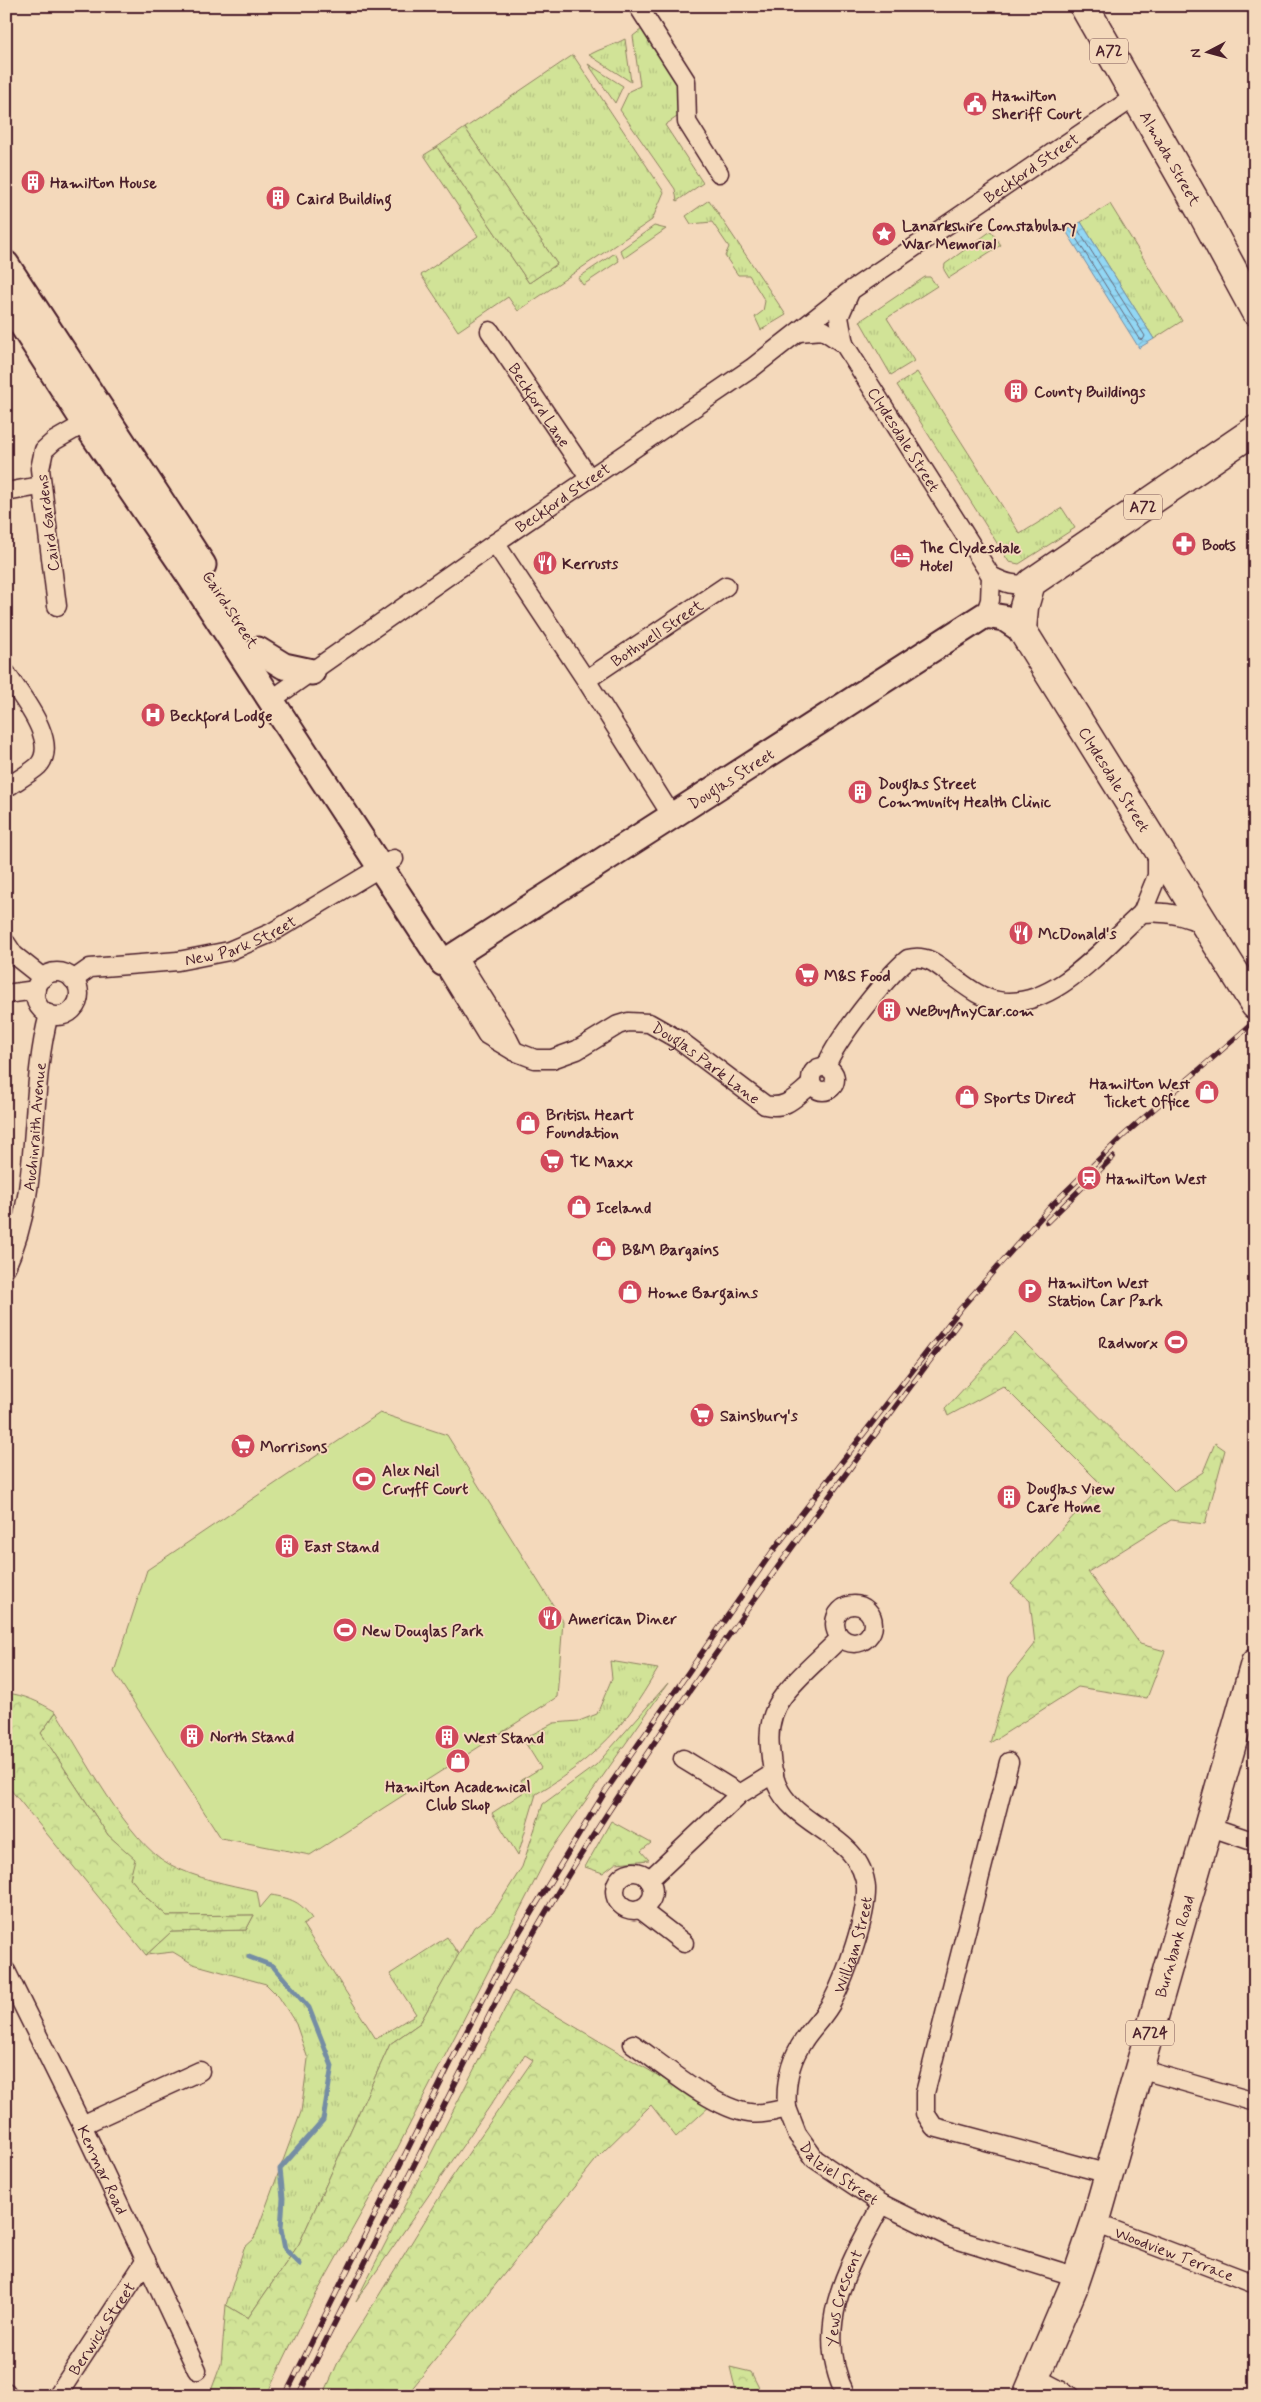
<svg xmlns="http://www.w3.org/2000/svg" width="1261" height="2402" font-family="Mynerve,sans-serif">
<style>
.grass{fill:url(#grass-tufts);stroke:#8e8161}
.forest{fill:url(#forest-crowns);stroke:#8e8161}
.garden{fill:#d1e397;stroke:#8e8161}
.water{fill:url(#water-waves);stroke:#758da4}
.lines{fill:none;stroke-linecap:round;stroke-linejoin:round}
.shore{stroke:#67697b;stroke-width:1}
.stream{stroke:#758da4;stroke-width:5}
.street-casing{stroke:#4a1f2b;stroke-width:21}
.secondary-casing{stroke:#4a1f2b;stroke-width:29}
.primary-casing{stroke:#4a1f2b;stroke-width:31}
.street{stroke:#f4d9bb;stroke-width:18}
.secondary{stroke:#f4d9bb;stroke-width:25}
.primary{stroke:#f4d9bb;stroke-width:28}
.rail-casing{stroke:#4a1f2b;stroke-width:5.5}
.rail{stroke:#f4d9bb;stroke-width:4;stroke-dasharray:11;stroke-linecap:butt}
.labels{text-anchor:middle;stroke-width:4;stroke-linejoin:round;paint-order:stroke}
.shield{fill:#f4d9bb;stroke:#7d5756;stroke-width:1}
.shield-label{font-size:15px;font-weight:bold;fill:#4a1f2b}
.poi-label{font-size:16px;font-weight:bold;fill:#4a1f2b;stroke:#f4d9bb;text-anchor:start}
.street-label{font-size:16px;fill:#4a1f2b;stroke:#f4d9bb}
</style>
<defs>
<pattern id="grass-tufts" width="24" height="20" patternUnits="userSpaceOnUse" patternTransform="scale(1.25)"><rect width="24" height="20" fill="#d1e397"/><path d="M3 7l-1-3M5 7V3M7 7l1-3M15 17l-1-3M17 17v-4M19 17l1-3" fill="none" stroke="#b5c282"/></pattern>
<pattern id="forest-crowns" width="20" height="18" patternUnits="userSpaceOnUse" patternTransform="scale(1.25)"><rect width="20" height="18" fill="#d1e397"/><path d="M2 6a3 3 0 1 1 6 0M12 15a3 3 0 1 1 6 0" fill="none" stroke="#b5c282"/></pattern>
<pattern id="water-waves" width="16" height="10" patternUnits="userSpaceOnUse" patternTransform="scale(1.25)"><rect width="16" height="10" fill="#92d7f4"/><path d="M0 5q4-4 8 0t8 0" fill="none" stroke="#7fb8d1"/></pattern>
</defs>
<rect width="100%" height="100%" fill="#f4d9bb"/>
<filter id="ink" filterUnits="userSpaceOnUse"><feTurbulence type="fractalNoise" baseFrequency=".02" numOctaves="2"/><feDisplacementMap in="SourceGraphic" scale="10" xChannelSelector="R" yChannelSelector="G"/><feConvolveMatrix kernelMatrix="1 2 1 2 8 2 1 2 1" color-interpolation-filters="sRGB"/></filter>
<g filter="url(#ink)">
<g class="grass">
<path d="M642,29L680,84V115L665,125L703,183L677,201L675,189L620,110L629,91L640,86L633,36Z"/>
<path d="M625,39L631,82L589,55C601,48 613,46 625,39Z"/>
<path d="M573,55L664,192L652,220L518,311L508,297L458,331L421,275L478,236L424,155L437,147L529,283L557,264L465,128Z"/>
<path d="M588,64L623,86L615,103Z"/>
<path d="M709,200L786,315L761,330L755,317L763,311L765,301L749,275H738L725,256L729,247L712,222L691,224L686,216Z"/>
<path d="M1110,204L1182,321L1154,339L1081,222Z"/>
<path d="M654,226L666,229L624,258L620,250Z"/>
<path d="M991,231L1001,245L949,278L944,270L945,264Z"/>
<path d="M615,253L619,261L583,285L578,278Z"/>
<path d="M925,277H930L937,286L887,318L914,361L891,375L860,321Z"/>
<path d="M917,372L1020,534L1062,508L1075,528L1019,564L1009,562L897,385Z"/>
<path d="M610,1661L658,1669C648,1685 639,1701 628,1715C605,1747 570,1774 536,1794L518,1855L492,1813L527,1790L521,1780L541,1768L523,1739L554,1723L579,1721L597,1714L612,1678Z"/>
<path d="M56,1712C82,1753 128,1842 169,1864C197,1879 227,1884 257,1891L260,1908L271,1895C290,1898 302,1902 312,1919L303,1925L376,2039L416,2014L390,1974L447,1937L459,1955L420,2023L390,2044L299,2244L248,2318L226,2305L244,2248L254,2239L301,2112L308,2059L296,2024L279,1997L266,1984L193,1964L173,1952L146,1955L171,1932L246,1930L254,1915L167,1916L147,1898L130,1878L134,1859L108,1835L41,1733Z"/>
</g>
<g class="forest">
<path d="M465,128L557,264L529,283L437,147Z"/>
<path d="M1015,1333L1174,1491L1203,1472L1215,1443L1225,1450L1205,1524L1171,1520L1088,1572L1140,1644L1165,1651L1147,1698L1078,1687L990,1743L1009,1677L1035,1644L1030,1601L1011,1584L1102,1485L1003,1386L948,1416L945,1409Z"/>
<path d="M668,1683L549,1853L396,2151L309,2307L266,2396H209L221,2364L226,2305L248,2318L299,2244L390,2044L420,2023L474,1927L493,1913L522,1867L543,1804L596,1765Z"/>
<path d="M6,1693C25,1695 39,1702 56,1712L41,1733L108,1835L135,1859L130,1878L147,1898L167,1916L254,1915L246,1930L171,1932L146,1955L6,1784Z"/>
<path d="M611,1821L651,1843L641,1851L649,1860L616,1863L603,1873L585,1867Z"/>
<path d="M514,1991L710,2106L676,2137L651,2105L599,2156L406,2396H323L339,2360L450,2180L533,2060L525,2055L356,2301Z"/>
<path d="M730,2367L751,2372L763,2396H737Z"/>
</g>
<path class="garden" d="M380,1413L447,1435L563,1621L557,1697L310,1855L221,1838L114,1672L147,1570Z"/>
<path class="water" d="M1081,222L1154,339L1139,348L1066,231Z"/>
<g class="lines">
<path class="shore" d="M1078,230L1145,336L1143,340L1139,339L1074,235Z"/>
<path class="stream" d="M249,1957L273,1966L309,2008L332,2066L323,2120L280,2169L283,2198L281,2229L285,2249L300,2264"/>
<defs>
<g id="street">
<path d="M638,6L686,81L687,122L719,173"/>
<path id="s1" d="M490,331L590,479"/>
<path id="s2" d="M799,332L823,330L844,344L991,576L990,600L985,615"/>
<path d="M844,344L839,317L850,292"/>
<path d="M6,492L40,486"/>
<path d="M495,543L586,680L672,816"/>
<path d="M991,576C1005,583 1015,587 1031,583"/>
<path d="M57,606L40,469L44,450L54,441L94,418"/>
<path d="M6,673C19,694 61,742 38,766C29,774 16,781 6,788"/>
<path id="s3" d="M586,680L726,586"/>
<path id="s4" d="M271,700L495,543L752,368L850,291L1136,96"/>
<path d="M1142,913L1157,876V852"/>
<path d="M6,943L14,955L43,978"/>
<path d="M456,955L504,1031L514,1051"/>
<path id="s5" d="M443,963L487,1035L514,1051L535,1059H552L577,1050L618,1025L628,1022L649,1023L679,1040L765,1105C787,1110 796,1096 812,1084"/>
<circle cx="57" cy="994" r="22"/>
<path id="s6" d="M73,980L90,968L178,961L229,951L271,933L394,859"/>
<path d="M6,994L36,990"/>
<path d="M826,1067C834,1042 887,976 908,959C927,954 938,965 952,976C966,986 980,998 998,1001C1054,1011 1104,946 1142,913C1164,911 1184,914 1204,925"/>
<circle cx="823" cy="1079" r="12"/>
<path id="s7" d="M6,1267C43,1188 27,1097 49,1014"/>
<circle cx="854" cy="1624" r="19"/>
<path d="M683,1759L740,1794"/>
<path d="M1009,1762L925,2093V2113L934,2127L1109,2174"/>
<path d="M1208,1826L1255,1842"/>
<circle cx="634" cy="1891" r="19"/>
<path d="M649,1880L740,1794L774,1773"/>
<path d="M640,1909L684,1943"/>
<path id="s8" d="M6,1971L82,2125L197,2370"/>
<path id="s9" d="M633,2044C663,2065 713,2108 749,2113C762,2115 775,2111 787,2108L797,2134L815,2159L882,2204L949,2237L1077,2277"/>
<path d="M1139,2069L1255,2102"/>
<path id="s10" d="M787,2108C785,2083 790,2060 804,2040C813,2026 826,2015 833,2000C846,1975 867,1916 866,1888C862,1835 795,1828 777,1785C772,1774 771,1760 770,1748C768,1729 772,1710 784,1695C800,1674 822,1657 840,1638"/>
<path d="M82,2125L200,2071"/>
<path id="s11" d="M1095,2223L1255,2284"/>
<path d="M1035,2377L1071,2396"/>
<path d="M6,2392L8,2396"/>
<path id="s12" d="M57,2396L146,2260"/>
<path id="s13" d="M846,2396C811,2326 849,2265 882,2204"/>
</g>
<g id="secondary">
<path d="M6,264L203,565"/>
<path id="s14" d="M6,300L85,423L187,572L443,963L985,615L1004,618L1022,630"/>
<path d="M258,650L284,666L312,672"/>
</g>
<g id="primary">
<path id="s15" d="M1084,6L1202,213L1255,311"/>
<path id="s16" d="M1255,430L1031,583L1024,607L1022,630L1255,1005"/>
<path id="s17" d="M1027,2396L1073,2288L1095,2223L1255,1663"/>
</g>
</defs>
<use href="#street" class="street-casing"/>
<use href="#secondary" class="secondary-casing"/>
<use href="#primary" class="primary-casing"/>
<use href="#street" class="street"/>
<use href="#secondary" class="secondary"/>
<use href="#primary" class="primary"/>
<defs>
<g id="rail">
<path d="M1047,1222L1113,1157"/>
<path d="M285,2396L454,2056L512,1944L605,1792L772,1552L961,1308L1052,1205L1123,1136L1255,1021"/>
<path d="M298,2396L503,1988C557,1887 621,1791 686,1696C774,1570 865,1447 958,1323"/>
</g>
</defs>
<use href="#rail" class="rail-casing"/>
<use href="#rail" class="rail"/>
</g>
</g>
<defs>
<symbol id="civic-disc" viewBox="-11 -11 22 22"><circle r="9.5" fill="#d1495b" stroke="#f4d9bb"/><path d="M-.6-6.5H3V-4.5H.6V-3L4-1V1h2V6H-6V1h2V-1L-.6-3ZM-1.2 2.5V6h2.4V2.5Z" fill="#fff"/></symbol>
<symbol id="building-disc" viewBox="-11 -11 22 22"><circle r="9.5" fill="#d1495b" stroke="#f4d9bb"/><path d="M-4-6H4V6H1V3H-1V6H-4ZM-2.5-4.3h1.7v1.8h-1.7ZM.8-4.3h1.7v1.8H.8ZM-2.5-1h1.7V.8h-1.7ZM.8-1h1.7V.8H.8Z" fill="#fff"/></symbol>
<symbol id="sight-disc" viewBox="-11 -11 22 22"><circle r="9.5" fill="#d1495b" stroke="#f4d9bb"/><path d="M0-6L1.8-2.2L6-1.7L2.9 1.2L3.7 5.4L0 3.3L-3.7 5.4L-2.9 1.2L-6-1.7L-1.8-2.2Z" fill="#fff"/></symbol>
<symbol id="pharmacy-disc" viewBox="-11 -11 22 22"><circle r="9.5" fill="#d1495b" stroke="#f4d9bb"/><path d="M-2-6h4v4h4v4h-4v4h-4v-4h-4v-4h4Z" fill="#fff"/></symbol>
<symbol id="hotel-disc" viewBox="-11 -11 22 22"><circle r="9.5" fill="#d1495b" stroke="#f4d9bb"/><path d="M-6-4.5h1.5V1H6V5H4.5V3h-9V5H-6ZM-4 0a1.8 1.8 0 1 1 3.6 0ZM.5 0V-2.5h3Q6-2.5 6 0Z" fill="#fff"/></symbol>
<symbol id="restaurant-disc" viewBox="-11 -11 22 22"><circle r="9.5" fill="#d1495b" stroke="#f4d9bb"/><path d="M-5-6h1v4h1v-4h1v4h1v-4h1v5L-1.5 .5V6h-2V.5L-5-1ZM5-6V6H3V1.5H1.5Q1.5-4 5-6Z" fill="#fff"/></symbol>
<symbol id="hospital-disc" viewBox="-11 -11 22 22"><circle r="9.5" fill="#d1495b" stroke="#f4d9bb"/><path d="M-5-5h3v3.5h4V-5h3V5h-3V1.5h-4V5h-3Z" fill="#fff"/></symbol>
<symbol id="supermarket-disc" viewBox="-11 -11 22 22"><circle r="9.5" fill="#d1495b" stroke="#f4d9bb"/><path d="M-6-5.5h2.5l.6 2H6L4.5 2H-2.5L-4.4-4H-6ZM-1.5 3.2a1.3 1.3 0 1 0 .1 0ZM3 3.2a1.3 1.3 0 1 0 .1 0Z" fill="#fff"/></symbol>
<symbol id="shop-disc" viewBox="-11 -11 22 22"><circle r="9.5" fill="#d1495b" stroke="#f4d9bb"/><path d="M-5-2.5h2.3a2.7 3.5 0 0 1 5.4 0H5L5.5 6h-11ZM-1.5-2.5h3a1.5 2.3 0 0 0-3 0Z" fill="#fff"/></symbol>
<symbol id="station-disc" viewBox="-11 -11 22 22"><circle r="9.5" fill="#d1495b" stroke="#f4d9bb"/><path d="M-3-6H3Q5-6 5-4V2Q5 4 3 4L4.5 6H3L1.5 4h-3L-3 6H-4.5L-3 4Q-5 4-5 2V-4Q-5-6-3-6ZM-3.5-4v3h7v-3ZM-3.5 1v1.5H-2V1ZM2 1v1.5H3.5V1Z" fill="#fff"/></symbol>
<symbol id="parking-disc" viewBox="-11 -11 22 22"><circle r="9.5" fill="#d1495b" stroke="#f4d9bb"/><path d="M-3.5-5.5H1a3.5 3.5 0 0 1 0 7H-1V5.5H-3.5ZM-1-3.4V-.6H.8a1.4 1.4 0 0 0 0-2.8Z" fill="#fff"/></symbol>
<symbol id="stadium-disc" viewBox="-11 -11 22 22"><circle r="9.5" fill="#d1495b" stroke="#f4d9bb"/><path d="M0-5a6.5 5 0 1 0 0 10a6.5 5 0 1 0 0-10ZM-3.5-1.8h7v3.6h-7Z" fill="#fff"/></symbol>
</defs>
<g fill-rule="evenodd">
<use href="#civic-disc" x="961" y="90" width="28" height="28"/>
<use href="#building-disc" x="19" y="168" width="28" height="28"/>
<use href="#building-disc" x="264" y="184" width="28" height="28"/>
<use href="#sight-disc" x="870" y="220" width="28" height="28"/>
<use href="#building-disc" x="1002" y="377" width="28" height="28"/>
<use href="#pharmacy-disc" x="1170" y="530" width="28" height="28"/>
<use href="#hotel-disc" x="888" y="542" width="28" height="28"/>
<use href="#restaurant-disc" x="531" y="549" width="28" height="28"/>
<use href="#hospital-disc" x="139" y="701" width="28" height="28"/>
<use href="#building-disc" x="846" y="778" width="28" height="28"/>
<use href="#restaurant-disc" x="1007" y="919" width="28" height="28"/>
<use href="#supermarket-disc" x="793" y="961" width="28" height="28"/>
<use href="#building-disc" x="875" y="996" width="28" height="28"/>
<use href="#shop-disc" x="1193" y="1078" width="28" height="28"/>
<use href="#shop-disc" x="953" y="1083" width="28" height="28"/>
<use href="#shop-disc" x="514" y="1109" width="28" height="28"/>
<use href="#supermarket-disc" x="538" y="1147" width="28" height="28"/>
<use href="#station-disc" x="1075" y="1164" width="28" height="28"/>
<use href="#shop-disc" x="565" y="1193" width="28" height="28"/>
<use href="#shop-disc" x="590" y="1235" width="28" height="28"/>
<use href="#parking-disc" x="1016" y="1277" width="28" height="28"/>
<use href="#shop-disc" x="616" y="1278" width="28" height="28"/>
<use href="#stadium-disc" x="1162" y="1328" width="28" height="28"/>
<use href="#supermarket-disc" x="688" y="1401" width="28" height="28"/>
<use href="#supermarket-disc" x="229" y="1432" width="28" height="28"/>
<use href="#stadium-disc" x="350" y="1465" width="28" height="28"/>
<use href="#building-disc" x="995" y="1483" width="28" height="28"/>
<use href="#building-disc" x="273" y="1532" width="28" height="28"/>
<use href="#restaurant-disc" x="536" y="1604" width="28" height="28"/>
<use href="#stadium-disc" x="331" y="1616" width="28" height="28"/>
<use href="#building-disc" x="178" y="1722" width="28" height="28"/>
<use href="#building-disc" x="433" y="1723" width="28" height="28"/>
<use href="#shop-disc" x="444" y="1747" width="28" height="28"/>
</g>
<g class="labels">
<g class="shield">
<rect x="1090" y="38.5" width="38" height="25" rx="4"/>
<rect x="1124" y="494.5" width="38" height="25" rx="4"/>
<rect x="1126" y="2020.5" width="48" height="25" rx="4"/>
</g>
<g class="shield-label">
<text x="1109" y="56">A72</text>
<text x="1143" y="512">A72</text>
<text x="1150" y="2038">A724</text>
</g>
<g class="poi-label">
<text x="992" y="101">Hamilton<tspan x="992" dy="18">Sheriff Court</tspan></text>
<text x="50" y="188">Hamilton House</text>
<text x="296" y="204">Caird Building</text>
<text x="902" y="231">Lanarkshire Constabulary<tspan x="902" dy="18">War Memorial</tspan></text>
<text x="1034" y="397">County Buildings</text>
<text x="1202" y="550">Boots</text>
<text x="920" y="553">The Clydesdale<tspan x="920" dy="18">Hotel</tspan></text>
<text x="562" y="569">Kerrusts</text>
<text x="170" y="721">Beckford Lodge</text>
<text x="878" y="789">Douglas Street<tspan x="878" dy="18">Community Health Clinic</tspan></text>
<text x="1038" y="939">McDonald's</text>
<text x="824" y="981">M&amp;S Food</text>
<text x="906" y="1016">WeBuyAnyCar.com</text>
<text x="1190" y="1089" text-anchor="end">Hamilton West<tspan x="1190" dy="18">Ticket Office</tspan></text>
<text x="984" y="1103">Sports Direct</text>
<text x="546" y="1120">British Heart<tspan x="546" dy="18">Foundation</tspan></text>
<text x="570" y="1167">TK Maxx</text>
<text x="1106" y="1184">Hamilton West</text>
<text x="596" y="1213">Iceland</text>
<text x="622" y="1255">B&amp;M Bargains</text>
<text x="1048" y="1288">Hamilton West<tspan x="1048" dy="18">Station Car Park</tspan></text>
<text x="648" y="1298">Home Bargains</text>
<text x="1158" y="1348" text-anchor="end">Radworx</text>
<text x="720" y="1421">Sainsbury's</text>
<text x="260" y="1452">Morrisons</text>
<text x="382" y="1476">Alex Neil<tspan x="382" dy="18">Cruyff Court</tspan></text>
<text x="1026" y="1494">Douglas View<tspan x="1026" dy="18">Care Home</tspan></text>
<text x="304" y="1552">East Stand</text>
<text x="568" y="1624">American Diner</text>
<text x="362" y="1636">New Douglas Park</text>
<text x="210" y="1742">North Stand</text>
<text x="464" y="1743">West Stand</text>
<text x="458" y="1792" text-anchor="middle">Hamilton Academical<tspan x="458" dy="18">Club Shop</tspan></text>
</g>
<g class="street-label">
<text dy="6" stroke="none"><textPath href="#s15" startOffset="175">Almada Street</textPath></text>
<text dy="6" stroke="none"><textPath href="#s4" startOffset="928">Beckford Street</textPath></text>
<text dy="6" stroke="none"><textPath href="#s1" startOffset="89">Beckford Lane</textPath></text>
<text dy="6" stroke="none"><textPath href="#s2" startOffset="162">Clydesdale Street</textPath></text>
<text dy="6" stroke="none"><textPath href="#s4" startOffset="355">Beckford Street</textPath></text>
<text transform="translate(47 523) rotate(-97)" y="6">Caird Gardens</text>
<text transform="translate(231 609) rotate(57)" y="6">Caird Street</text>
<text dy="6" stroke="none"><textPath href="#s3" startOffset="85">Bothwell Street</textPath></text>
<text dy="6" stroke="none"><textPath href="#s14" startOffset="1136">Douglas Street</textPath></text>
<text dy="6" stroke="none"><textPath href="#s16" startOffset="495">Clydesdale Street</textPath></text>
<text dy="6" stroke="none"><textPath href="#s6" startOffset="175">New Park Street</textPath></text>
<text dy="6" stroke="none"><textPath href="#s5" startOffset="331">Douglas Park Lane</textPath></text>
<text dy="6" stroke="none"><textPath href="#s7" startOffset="144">Auchinraith Avenue</textPath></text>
<text dy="6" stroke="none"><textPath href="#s10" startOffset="180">William Street</textPath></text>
<text dy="6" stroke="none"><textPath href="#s17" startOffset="474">Burnbank Road</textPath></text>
<text dy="6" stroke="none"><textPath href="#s8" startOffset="221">Kenmar Road</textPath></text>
<text dy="6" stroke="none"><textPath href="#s9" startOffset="261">Dalziel Street</textPath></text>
<text dy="6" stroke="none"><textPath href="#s11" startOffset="85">Woodview Terrace</textPath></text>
<text dy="6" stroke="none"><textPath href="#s13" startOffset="102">Yews Crescent</textPath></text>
<text dy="6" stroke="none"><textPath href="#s12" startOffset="81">Berwick Street</textPath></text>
</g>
</g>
<rect width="1261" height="2402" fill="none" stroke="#f4d9bb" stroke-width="25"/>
<rect x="12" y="12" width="1236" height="2377" fill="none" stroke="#4a1f2b" stroke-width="2" filter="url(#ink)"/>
<g transform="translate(1208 52) rotate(264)" stroke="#f4d9bb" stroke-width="4" paint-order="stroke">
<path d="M0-4L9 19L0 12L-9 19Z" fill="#4a1f2b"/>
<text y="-8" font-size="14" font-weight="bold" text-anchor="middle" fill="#4a1f2b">N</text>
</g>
</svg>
